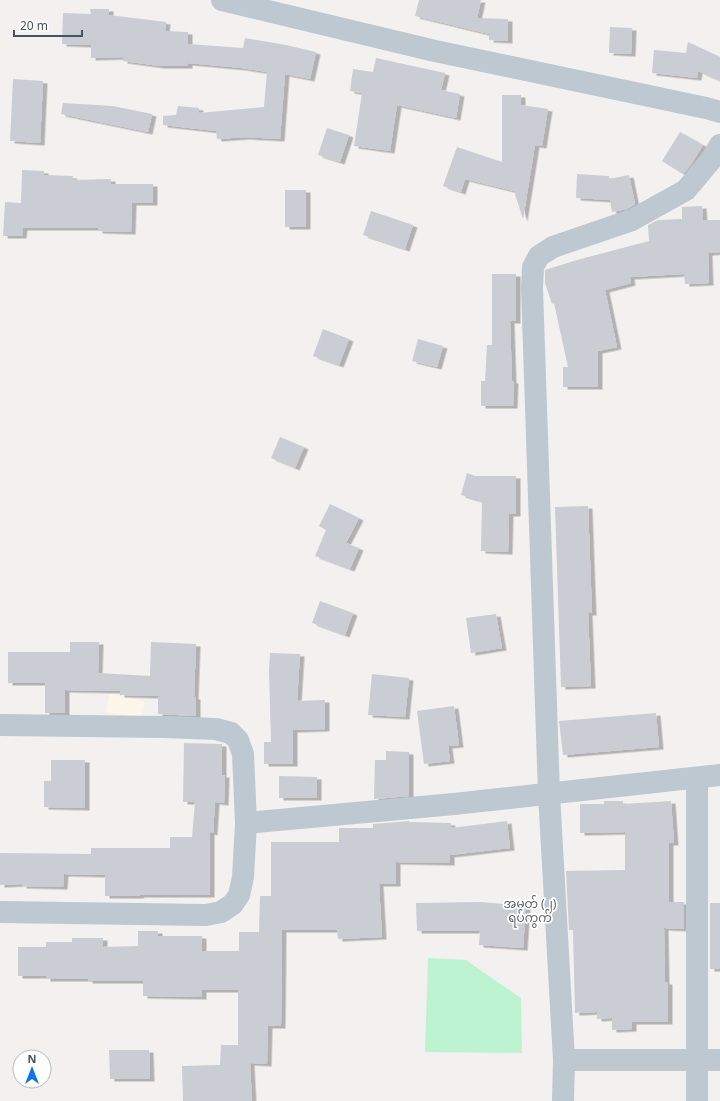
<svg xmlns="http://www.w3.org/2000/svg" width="720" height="1101" font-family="'Noto Sans','Noto Sans Myanmar',sans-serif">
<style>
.commercial{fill:#fdf7ea}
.green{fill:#bdf3d1}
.building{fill:#cacdd3;filter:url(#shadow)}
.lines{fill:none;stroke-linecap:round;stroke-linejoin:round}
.minor{stroke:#bdc8d1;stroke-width:22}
.labels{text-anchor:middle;stroke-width:3.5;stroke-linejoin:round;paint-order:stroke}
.quarter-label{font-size:12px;fill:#5c6166;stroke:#fff}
</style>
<defs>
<filter id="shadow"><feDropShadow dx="4.5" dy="2.5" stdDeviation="0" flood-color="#0004"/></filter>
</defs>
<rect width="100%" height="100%" fill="#f3f0f0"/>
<path class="commercial" d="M110,694L144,701L141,719L106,712Z"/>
<path class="green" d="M428,958L466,960L521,998L522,1053L425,1052Z"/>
<g class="building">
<path d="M419,0H481L477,18L508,19V41L489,40V34L415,16Z"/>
<path d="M90,9H109V15L166,22L165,31L188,32V44L243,48L245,38L286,45L316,52L310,79L285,74L280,139L245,137L217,139L216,131L163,125V116L176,115L178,106L199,108V113L264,107L267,72L242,68L188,63V66H160L123,61V57L91,58V45L62,44L63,13L91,14Z"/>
<path d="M610,27L632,28L631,54L609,53Z"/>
<path d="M688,42L720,57V81L698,71L697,78L652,73L654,50L686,53Z"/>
<path d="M376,58L445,73L441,90L460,94L456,118L397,105L390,151L354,146L362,93L350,91L353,69L373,72Z"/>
<path d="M13,79L43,81L40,143L10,141Z"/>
<path d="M502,95H521V105L548,109L542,146L535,145L523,219L514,191L465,179L461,192L443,186L457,147L502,162Z"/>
<path d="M63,103L113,106L152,114L148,132L61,114Z"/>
<path d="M327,128L349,135L340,162L318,155Z"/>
<path d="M680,132L703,145L690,166L683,174L662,161Z"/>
<path d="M22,170L44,171V175L73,176L72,180L111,179V184H153V203H132L131,232L98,231V228H23L22,236H3L5,202L21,203Z"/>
<path d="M577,174L609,176V179L629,175L635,204L627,209L612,212L610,200L576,198Z"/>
<rect x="285" y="190" width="21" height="37"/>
<path d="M702,206L703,220H720V252L708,253L709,283L685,284L684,274L630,277L631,283L605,290L617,347L598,351V387H563V367H568L554,303L552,304L545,283V270L577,260L649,241L648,225L658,220L682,219V207Z"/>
<path d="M371,211L413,225L405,249L363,235Z"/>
<path d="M492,274H516V321H510L512,381H514L513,406H481V381H485L487,345H492Z"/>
<path d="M323,329L349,339L339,365L313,356Z"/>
<path d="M418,339L443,346L437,367L412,361Z"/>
<path d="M280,437L304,447L295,468L271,458Z"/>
<path d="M467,473L475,476H516V514H509L508,552L481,551L482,501L461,495Z"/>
<path d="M330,504L359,518L346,543L359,548L350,569L315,556L326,530L319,526Z"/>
<path d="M588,506L592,613H588L591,686L561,687L555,507Z"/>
<path d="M320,601L353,613L345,635L312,623Z"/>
<path d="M496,614L502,648L471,653L466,618Z"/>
<path d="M70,642H99L98,673L150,676L151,642L196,644L194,697H196V716L158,714V696L120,695V691L65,690V713H45V683H8V652H70Z"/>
<path d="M270,653L300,654L297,701L325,700V729L293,730V764H264V742H271L269,671Z"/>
<path d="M372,674L409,678L405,717L368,715Z"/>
<path d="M454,706L459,745L448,746L450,761L424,764L417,711Z"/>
<path d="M656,713L659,747L563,755L559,721Z"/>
<path d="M184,743L222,744V775H225L224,803L215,802L213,833L210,832V895H140L139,896H105V875L64,874L63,887L22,886V884L0,885V853L91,854V848H170V837H192L195,802H183Z"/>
<path d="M386,751L409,752V796L374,799L375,760H386Z"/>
<path d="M51,760H85V808L44,807V781H51Z"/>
<path d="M279,776L317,777V798H279Z"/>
<path d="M604,801H623V804L671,801L674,843H669V902H684V929L664,928L665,982H668V1022H632V1029L612,1030V1018L597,1019V1012L575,1013L573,930H569L566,871L625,870V832L580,833V804H604Z"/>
<path d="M409,821V822L451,823V828L507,821L510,848L450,855V863L396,862V884H379L382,937L338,939L337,930H282L281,1026H268L267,1064L250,1063L252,1101H183L182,1066L220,1065L221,1045H238V990H202V997L143,996V981H88V979H46V976H18V947H46V942H72V938H103V947L138,946V931H158V936H202V951H239V932H259L260,896H271V842H339V828H373V824Z"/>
<path d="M480,902L526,906L523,948L479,945L480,931H417L416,903Z"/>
<rect x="710" y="903" width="10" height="66"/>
<path d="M109,1050H149L150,1079H110Z"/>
</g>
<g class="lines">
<g class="minor">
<path d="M222,0L435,51L706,108L720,112"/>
<path d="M0,725L163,727L216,729L231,733L238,740L243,754L246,823L243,877L239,895L233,904L221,912L206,915L0,912"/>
<path d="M246,823L454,804L720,775"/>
<path d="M564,1060H720"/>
<path d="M563,1101L564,1060L549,794L532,288L533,267L539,256L553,247L632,220L686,190L711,160L720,145"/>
<path d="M697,1101V778"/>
</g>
</g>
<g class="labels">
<g class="quarter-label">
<text x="530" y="908">အမှတ် (၂)<tspan x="530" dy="14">ရပ်ကွက်</tspan></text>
</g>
</g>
<g transform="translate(32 1069)"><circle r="19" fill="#ffffff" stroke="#b5bbbf"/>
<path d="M0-3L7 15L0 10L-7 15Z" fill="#0c74f1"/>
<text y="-6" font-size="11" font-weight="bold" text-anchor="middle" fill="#475460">N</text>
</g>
<path d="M14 30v6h68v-6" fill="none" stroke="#475460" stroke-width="2"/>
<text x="20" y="30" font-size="12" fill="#475460" stroke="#ffffff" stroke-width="3" paint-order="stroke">20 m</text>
</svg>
